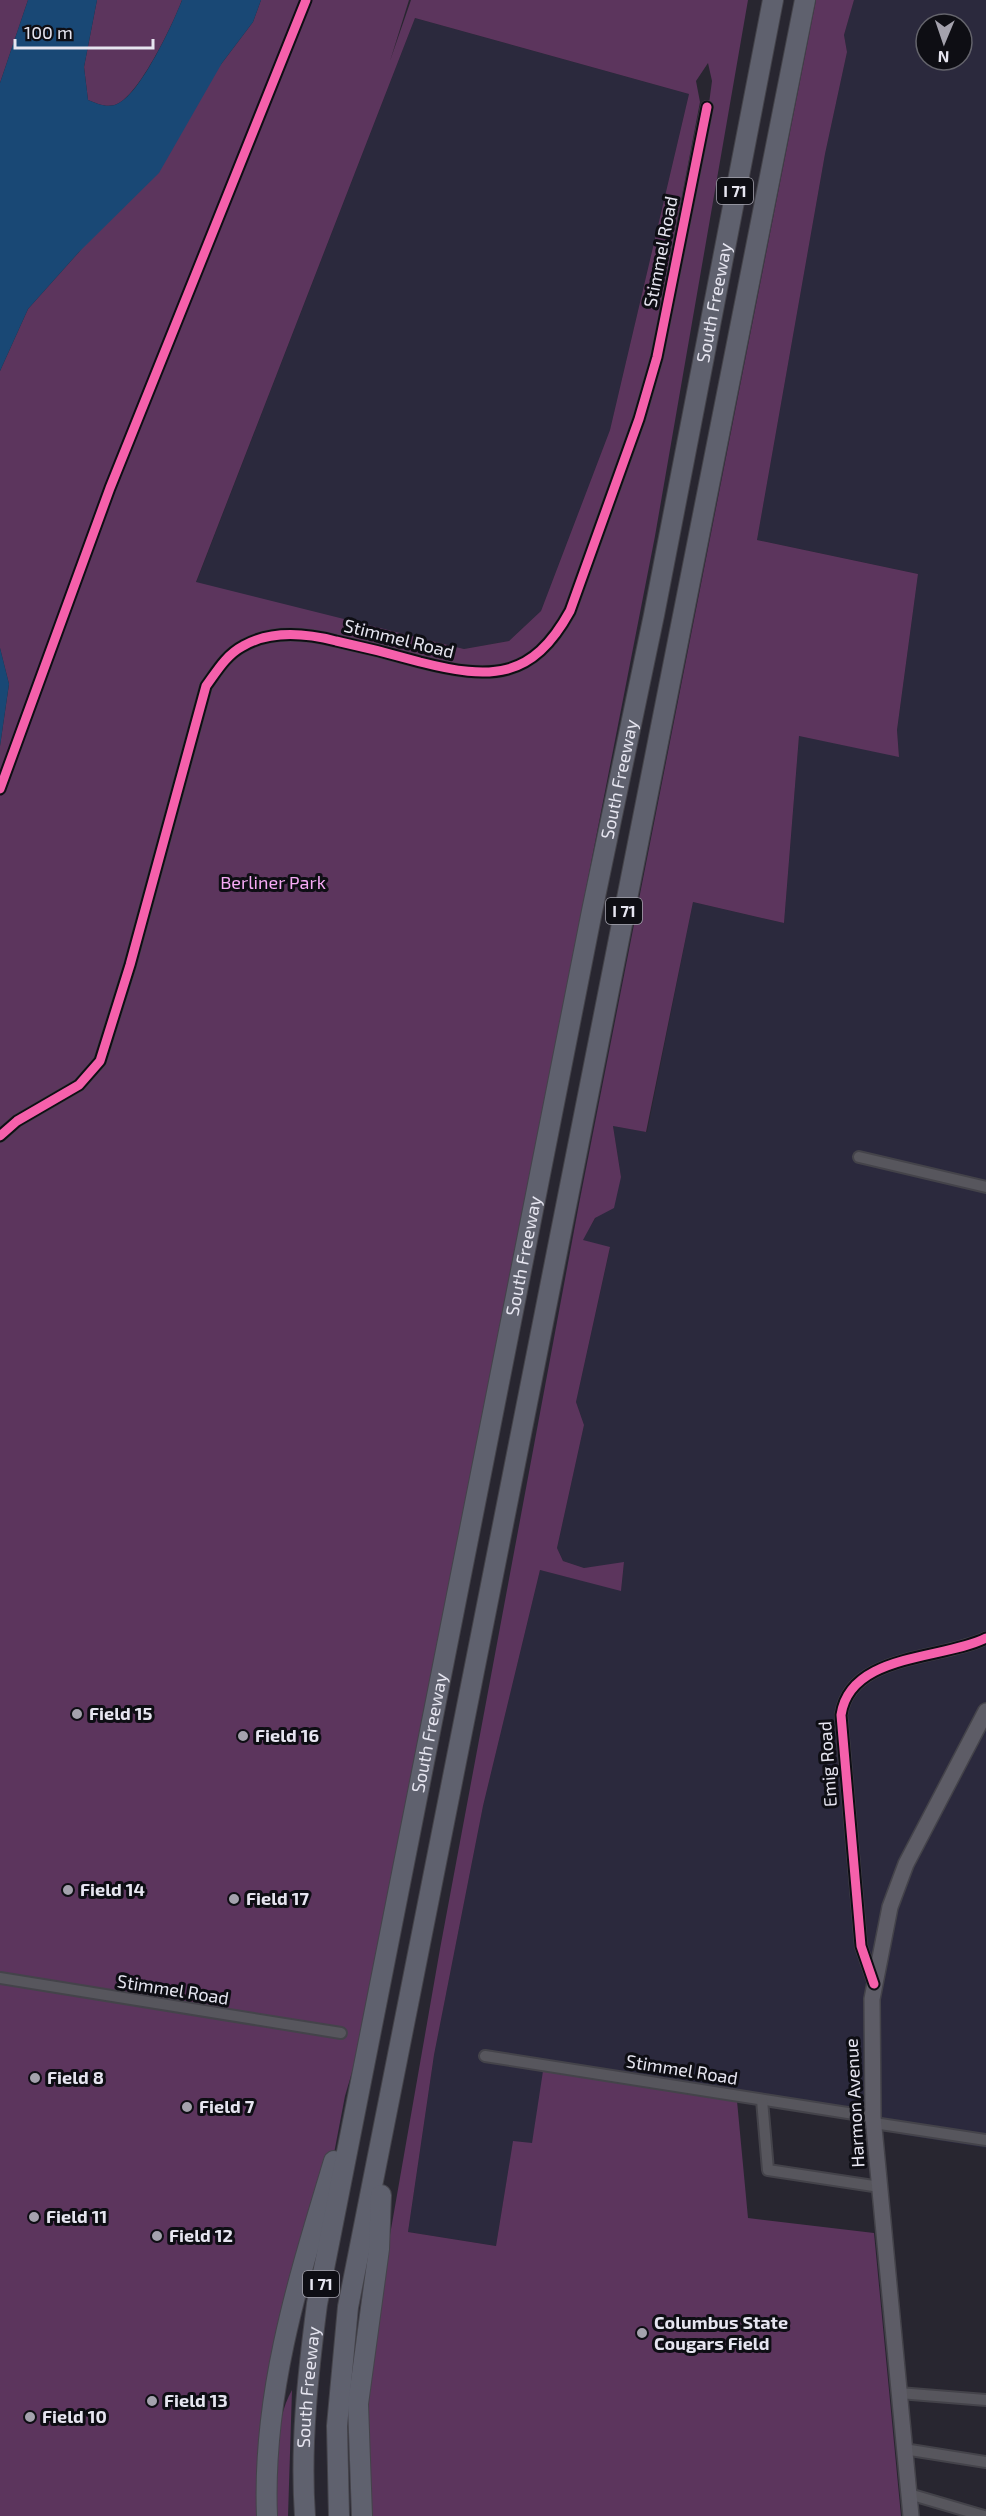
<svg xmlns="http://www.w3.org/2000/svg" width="986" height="2516" font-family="'Exo 2',sans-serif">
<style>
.built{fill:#2b293d;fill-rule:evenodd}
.green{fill:#5c355d;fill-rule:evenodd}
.water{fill:#194875}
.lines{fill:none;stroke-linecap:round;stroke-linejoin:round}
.street-casing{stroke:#44434a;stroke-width:14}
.secondary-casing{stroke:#44434a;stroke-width:18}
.highway-casing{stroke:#44434a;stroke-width:22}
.street{stroke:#57565d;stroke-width:10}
.secondary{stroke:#5d5c66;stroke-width:15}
.highway{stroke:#5f616e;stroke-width:20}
.cycleway-casing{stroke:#0e0e14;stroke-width:13}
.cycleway{stroke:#f560ab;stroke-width:9}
.poi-dot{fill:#a4a2ad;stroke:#0e0e14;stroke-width:2}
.labels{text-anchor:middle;stroke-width:6;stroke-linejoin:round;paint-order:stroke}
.shield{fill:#0e0e14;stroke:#a5a4ae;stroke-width:1.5}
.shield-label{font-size:16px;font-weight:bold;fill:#e6e5f0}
.street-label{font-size:18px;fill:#e6e5f0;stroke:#0e0e14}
.park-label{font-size:18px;fill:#f7abf6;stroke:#0e0e14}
.poi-label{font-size:18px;font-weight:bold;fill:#e6e5f0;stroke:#0e0e14;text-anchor:start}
</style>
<rect width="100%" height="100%" fill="#282630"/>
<g class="built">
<path d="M854,0H986V2148L904,2135L863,2122L544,2071L532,2144L513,2142L496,2246L408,2232L434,2055L483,1806L540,1570L621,1590L624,1563L584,1568L563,1561L557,1548L584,1425L576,1402L610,1248L582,1240L621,1177L613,1126L647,1132L693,902L784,923L799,736L899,756L897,730L918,574L757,540L825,154L847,52L844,35ZM926,24H962V60H926Z"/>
<path d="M415,18L689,94L610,430L541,611L509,641L464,649L196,583Z"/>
</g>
<g class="green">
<path d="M0,0H28L0,83Z"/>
<path d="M97,0H182C173,24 141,91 119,103C109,109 98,104 88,100L84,67Z"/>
<path d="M261,0H409L390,61L411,0H748L655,536L359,2048L345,2096L312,2268L275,2408L263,2516H0V746L9,684L0,648V371L28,309L79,252L222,63L253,22ZM415,18L689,94L610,430L541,611L509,641L464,649L196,582ZM708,63L712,81L706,126L639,430L572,615L557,643L532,665L520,663L556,631L568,607L634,421L653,346L700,102L696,81Z"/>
<path d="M816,0H854L844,35L847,52L825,154L757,540L918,574L897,730L899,757L799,736L784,923L693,902L646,1132L613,1126L621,1177L614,1208L595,1218L583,1240L610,1247L576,1402L584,1425L557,1548L563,1561L584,1568L624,1562L621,1591L540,1570L483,1806L434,2055L408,2232L496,2246L513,2141L532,2143L543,2071L737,2101L748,2218L874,2233L901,2516H369L368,2381L376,2315L440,1949L579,1204Z"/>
<path d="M292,2390L288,2516H276C275,2479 273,2423 292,2390Z"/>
</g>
<g class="water">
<path d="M28,0H97L84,67L88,100C98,104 109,109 119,103C141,92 173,24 182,0H261L253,22L222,63L159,173L79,252L28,309L0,371V83Z"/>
<path d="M0,648L9,684L0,746Z"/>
</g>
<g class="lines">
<defs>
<g id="street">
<path d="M0,1136L17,1121L79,1085L100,1061L130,965L206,686C217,671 226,655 243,646C271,630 305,633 336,641C364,647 392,654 420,662C491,680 532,680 570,611L639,419L657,357L707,107"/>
<path d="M859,1157L986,1187"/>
<path d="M0,1978L341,2033"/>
<path d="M874,1984L861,1946L841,1715C850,1653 942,1660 986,1638"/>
<path d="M485,2056L873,2117"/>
<path d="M762,2100L768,2170L880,2187"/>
<path d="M874,2123L986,2140"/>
<path d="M899,2393L986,2400"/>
<path d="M904,2449L986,2462"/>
<path d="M909,2494L984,2516"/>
</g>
<path id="secondary" d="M911,2516L873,2117L872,1999L890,1907L906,1864L986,1711"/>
<g id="highway">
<path d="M267,2516C262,2393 299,2277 334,2161"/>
<path id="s1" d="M305,2516C300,2445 308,2374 317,2304L592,911L654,615L773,0"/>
<path d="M339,2516L337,2426L348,2307L805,0"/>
<path d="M362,2516L358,2404L379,2249L381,2195"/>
</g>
</defs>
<use href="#street" class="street-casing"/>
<use href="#secondary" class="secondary-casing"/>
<use href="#highway" class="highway-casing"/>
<use href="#street" class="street"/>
<use href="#secondary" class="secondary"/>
<use href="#highway" class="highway"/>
<defs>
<g id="cycleway">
<path d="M0,789L110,488L306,0"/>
<path d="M0,1136L17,1121L79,1085L100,1061L130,965L206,686C217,671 226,655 243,646C271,630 305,633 336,641C364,647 392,654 420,662C491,680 532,680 570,611L639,419L657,357L707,107"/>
<path d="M874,1984L861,1946L841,1715C850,1653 942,1660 986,1638"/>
</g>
</defs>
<use href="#cycleway" class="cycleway-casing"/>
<use href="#cycleway" class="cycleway"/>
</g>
<g class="poi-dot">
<circle cx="77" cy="1714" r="6"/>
<circle cx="243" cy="1736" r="6"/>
<circle cx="68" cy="1890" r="6"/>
<circle cx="234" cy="1899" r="6"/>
<circle cx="35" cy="2078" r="6"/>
<circle cx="187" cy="2107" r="6"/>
<circle cx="34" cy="2217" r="6"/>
<circle cx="157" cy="2236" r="6"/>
<circle cx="642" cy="2333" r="6"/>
<circle cx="152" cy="2401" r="6"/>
<circle cx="30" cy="2417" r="6"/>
</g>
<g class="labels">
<g class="shield">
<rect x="717" y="178" width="36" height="26" rx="4.5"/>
<rect x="606" y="898" width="36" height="26" rx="4.5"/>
<rect x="303" y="2271" width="36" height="26" rx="4.5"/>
</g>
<g class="shield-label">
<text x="735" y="197">I 71</text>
<text x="624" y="917">I 71</text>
<text x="321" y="2290">I 71</text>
</g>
<g class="street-label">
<text transform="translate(661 252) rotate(-79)" y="6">Stimmel Road</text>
<text dy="6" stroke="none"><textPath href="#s1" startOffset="2253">South Freeway</textPath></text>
<text transform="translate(399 639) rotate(14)" y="6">Stimmel Road</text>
<text dy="6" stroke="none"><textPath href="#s1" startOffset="1767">South Freeway</textPath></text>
<text dy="6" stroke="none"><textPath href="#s1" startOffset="1281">South Freeway</textPath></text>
<text dy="6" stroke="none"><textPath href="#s1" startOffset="795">South Freeway</textPath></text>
<text transform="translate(828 1764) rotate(-94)" y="6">Emig Road</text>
<text transform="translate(173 1990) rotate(9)" y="6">Stimmel Road</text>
<text transform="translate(682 2070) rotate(9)" y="6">Stimmel Road</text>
<text transform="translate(855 2103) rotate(-93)" y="6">Harmon Avenue</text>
<text dy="6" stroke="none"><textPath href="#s1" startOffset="129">South Freeway</textPath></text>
</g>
<g class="park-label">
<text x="273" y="889">Berliner Park</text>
</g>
<g class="poi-label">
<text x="89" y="1720">Field 15</text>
<text x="255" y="1742">Field 16</text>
<text x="80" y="1896">Field 14</text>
<text x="246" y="1905">Field 17</text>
<text x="47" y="2084">Field 8</text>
<text x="199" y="2113">Field 7</text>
<text x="46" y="2223">Field 11</text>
<text x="169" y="2242">Field 12</text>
<text x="654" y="2329">Columbus State<tspan x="654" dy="21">Cougars Field</tspan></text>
<text x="164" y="2407">Field 13</text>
<text x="42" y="2423">Field 10</text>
</g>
</g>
<g transform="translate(944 42) rotate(182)"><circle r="28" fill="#0e0e14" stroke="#64646c" stroke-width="1.5"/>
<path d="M0-4.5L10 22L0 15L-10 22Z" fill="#a4a2ad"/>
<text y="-9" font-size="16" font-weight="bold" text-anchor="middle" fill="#e6e5f0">N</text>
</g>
<path d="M15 39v9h138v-9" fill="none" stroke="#e6e5f0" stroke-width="3"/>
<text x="24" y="39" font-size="18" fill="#e6e5f0" stroke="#0e0e14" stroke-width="4.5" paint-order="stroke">100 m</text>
</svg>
